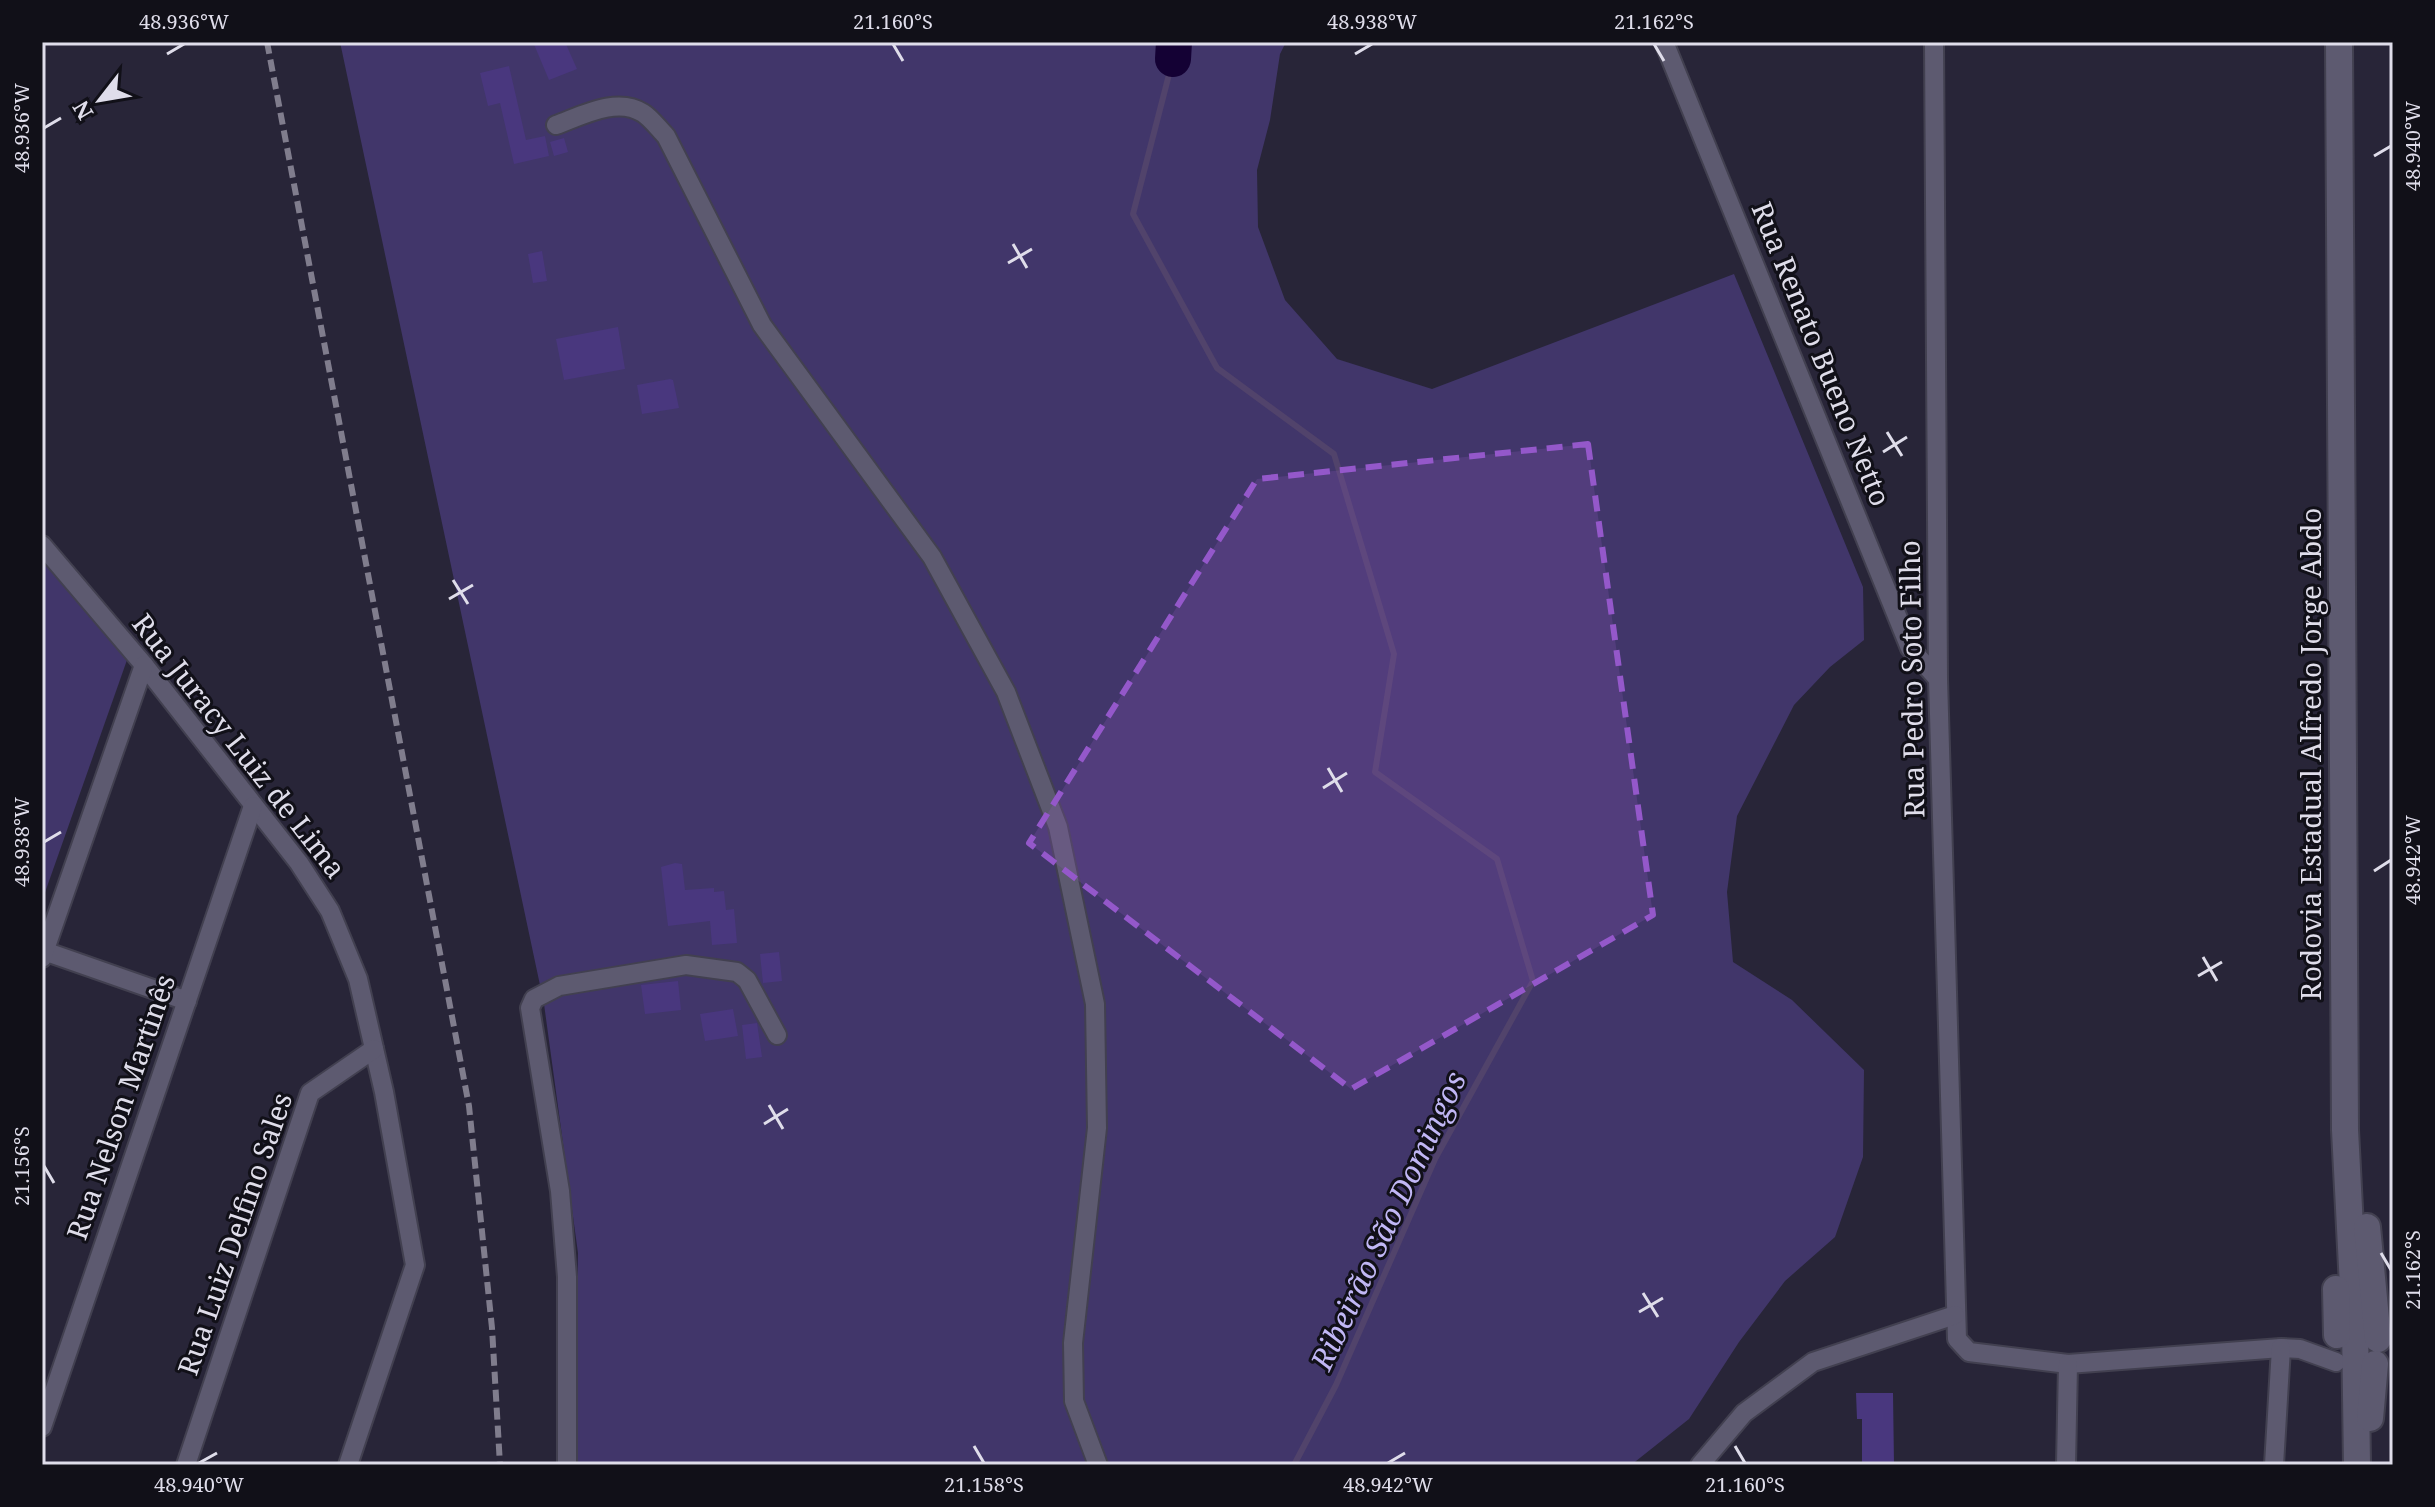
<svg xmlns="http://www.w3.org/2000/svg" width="2435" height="1507" font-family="'Noto Serif',serif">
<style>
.green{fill:#41366a}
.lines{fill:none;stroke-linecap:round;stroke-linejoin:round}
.stream{stroke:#51436b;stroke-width:6}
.river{stroke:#140134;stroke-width:36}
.building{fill:#49377e}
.street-casing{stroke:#424050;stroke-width:22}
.secondary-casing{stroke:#424050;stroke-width:30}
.street{stroke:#5d5a70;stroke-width:18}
.secondary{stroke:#5d5a70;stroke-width:26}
.rail{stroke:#807d8d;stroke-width:6;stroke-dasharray:12 6;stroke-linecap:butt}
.marked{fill:#9458ca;fill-opacity:0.2;stroke:#9458ca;stroke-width:6;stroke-dasharray:16 10;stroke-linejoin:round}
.ticks{fill:none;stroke:#dfddea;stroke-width:3}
.labels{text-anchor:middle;stroke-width:6;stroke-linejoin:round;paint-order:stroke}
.street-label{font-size:28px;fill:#dfddea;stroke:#111018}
.water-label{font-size:30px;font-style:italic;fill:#c1b7f5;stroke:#111018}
.neatline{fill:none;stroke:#dfddea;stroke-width:3}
.ticks-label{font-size:20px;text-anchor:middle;fill:#dfddea}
</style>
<rect width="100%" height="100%" fill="#282538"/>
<g class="green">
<path d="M340,42H1286L1280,54L1270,120L1257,170L1258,227L1285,300L1337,359L1432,389L1734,274L1863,587L1864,640L1830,667L1794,705L1737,816L1727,892L1733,962L1792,1000L1864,1070L1863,1157L1835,1237L1785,1281L1739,1342L1689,1419L1631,1465H574L578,1253L544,1004Z"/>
<path d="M42,559L127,660L42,901Z"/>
</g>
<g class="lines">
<path class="stream" d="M1173,59L1133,214L1217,368L1334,454L1394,654L1375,772L1497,859L1533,981L1435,1159L1336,1385L1294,1465"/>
<path class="river" d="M1173,59L1174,42"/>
</g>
<g class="building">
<path d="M533,42H565L577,69L549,80Z"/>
<path d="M509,66L526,140L545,136L549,156L514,164L500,103L488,106L480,73Z"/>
<path d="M564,138L568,152L554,156L550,142Z"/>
<path d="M542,251L547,281L533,283L528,254Z"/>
<path d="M618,327L625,369L564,380L556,339Z"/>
<path d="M670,379L673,380L679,408L642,414L637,385Z"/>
<path d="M675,863L682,864L685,890L714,888V892L724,891L726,910L734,909L737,943L712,945L710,921L668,926L661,867Z"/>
<path d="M779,952L782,981L763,983L760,954Z"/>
<path d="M678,981L681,1010L645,1014L641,985Z"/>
<path d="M733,1009L738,1036L705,1041L700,1014Z"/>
<path d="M757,1023L762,1057L746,1059L742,1025Z"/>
<path d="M1856,1393H1893L1894,1465H1862V1419H1857Z"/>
</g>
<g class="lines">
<defs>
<g id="street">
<path d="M1664,42L1910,648L1938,679"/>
<path d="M1934,42L1938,679L1957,1339L1969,1352L2068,1364L2281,1348L2300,1349L2336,1362"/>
<path d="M556,125C581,116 617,96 643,113C651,118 659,129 666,136L762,325L932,557L1006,692L1058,827L1095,1004L1097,1128L1073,1343L1074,1401L1098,1465"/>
<path d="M42,545L144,665L299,863L330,911L358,979L384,1092L415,1265L348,1465"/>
<path d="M44,951L187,1001"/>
<path d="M42,958L144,665"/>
<path d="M42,1427L253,806"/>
<path d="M186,1465L310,1093L374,1049"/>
<path d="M567,1465V1277L560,1191L530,1008L534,999L559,986L686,965L737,972L747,980L777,1035"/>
<path d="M1700,1465L1744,1413L1813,1362L1955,1315"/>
<path d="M2066,1465L2068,1364"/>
<path d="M2274,1465L2281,1348"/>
</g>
<g id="secondary">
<path d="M2339,42L2345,1130L2355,1325L2357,1465"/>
<path d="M2367,1227L2378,1339"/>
<path d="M2336,1289L2337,1335"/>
<path d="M2370,1418L2375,1364"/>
</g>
</defs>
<use href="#street" class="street-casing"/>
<use href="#secondary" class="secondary-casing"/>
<use href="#street" class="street"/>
<use href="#secondary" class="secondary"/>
<path class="rail" d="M267,42L469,1106L492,1328L500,1465"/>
</g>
<path class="marked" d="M1588,444L1653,915L1351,1089L1029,843L1257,479Z"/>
<path class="ticks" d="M893,44L903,61M1654,44L1664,61M167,54L184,44M1355,54L1372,44M44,128L61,118M2374,156L2391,146M1013,244L1027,268M1008,263L1032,249M1887,432L1902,456M1883,452L1907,437M453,580L468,604M449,599L473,585M1328,768L1342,792M1323,788L1347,773M44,842L61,832M2374,871L2391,860M2203,957L2217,981M2198,976L2222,962M769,1105L783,1129M764,1124L788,1109M44,1166L54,1183M2381,1253L2391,1270M1643,1293L1658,1317M1639,1312L1663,1298M974,1446L984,1463M1735,1446L1745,1463M199,1463L217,1453M1388,1463L1405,1453"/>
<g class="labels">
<g class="street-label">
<text transform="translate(1821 354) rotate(68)" y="10">Rua Renato Bueno Netto</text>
<text transform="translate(1912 679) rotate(-91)" y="10">Rua Pedro Soto Filho</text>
<text transform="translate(239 746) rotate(52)" y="10">Rua Juracy Luiz de Lima</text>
<text transform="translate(2311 754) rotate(-90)" y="10">Rodovia Estadual Alfredo Jorge Abdo</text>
<text transform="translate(121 1107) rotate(-71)" y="10">Rua Nelson Martinês</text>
<text transform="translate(235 1234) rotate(-71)" y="10">Rua Luiz Delfino Sales</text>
</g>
<g class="water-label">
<text transform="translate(1389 1221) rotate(-65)" y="10">Ribeirão São Domingos</text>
</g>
</g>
<rect width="2435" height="1507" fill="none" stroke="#111018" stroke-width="88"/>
<g transform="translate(100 100) rotate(239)" stroke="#111018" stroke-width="6" paint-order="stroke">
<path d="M0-6L14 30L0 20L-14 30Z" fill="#dfddea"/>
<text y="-12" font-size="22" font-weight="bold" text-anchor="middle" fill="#dfddea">N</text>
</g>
<rect x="44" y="44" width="2347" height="1419" class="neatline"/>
<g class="ticks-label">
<text x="184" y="29">48.936°W</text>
<text x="893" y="29">21.160°S</text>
<text x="1372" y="29">48.938°W</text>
<text x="1654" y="29">21.162°S</text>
<text transform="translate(22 128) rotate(-90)" y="7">48.936°W</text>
<text transform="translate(2413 146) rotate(-90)" y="7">48.940°W</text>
<text transform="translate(22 842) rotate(-90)" y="7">48.938°W</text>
<text transform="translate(2413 860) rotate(-90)" y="7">48.942°W</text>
<text transform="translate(22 1166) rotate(-90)" y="7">21.156°S</text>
<text transform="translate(2413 1270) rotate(-90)" y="7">21.162°S</text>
<text x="199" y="1492">48.940°W</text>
<text x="984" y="1492">21.158°S</text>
<text x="1388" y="1492">48.942°W</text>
<text x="1745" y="1492">21.160°S</text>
</g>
</svg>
